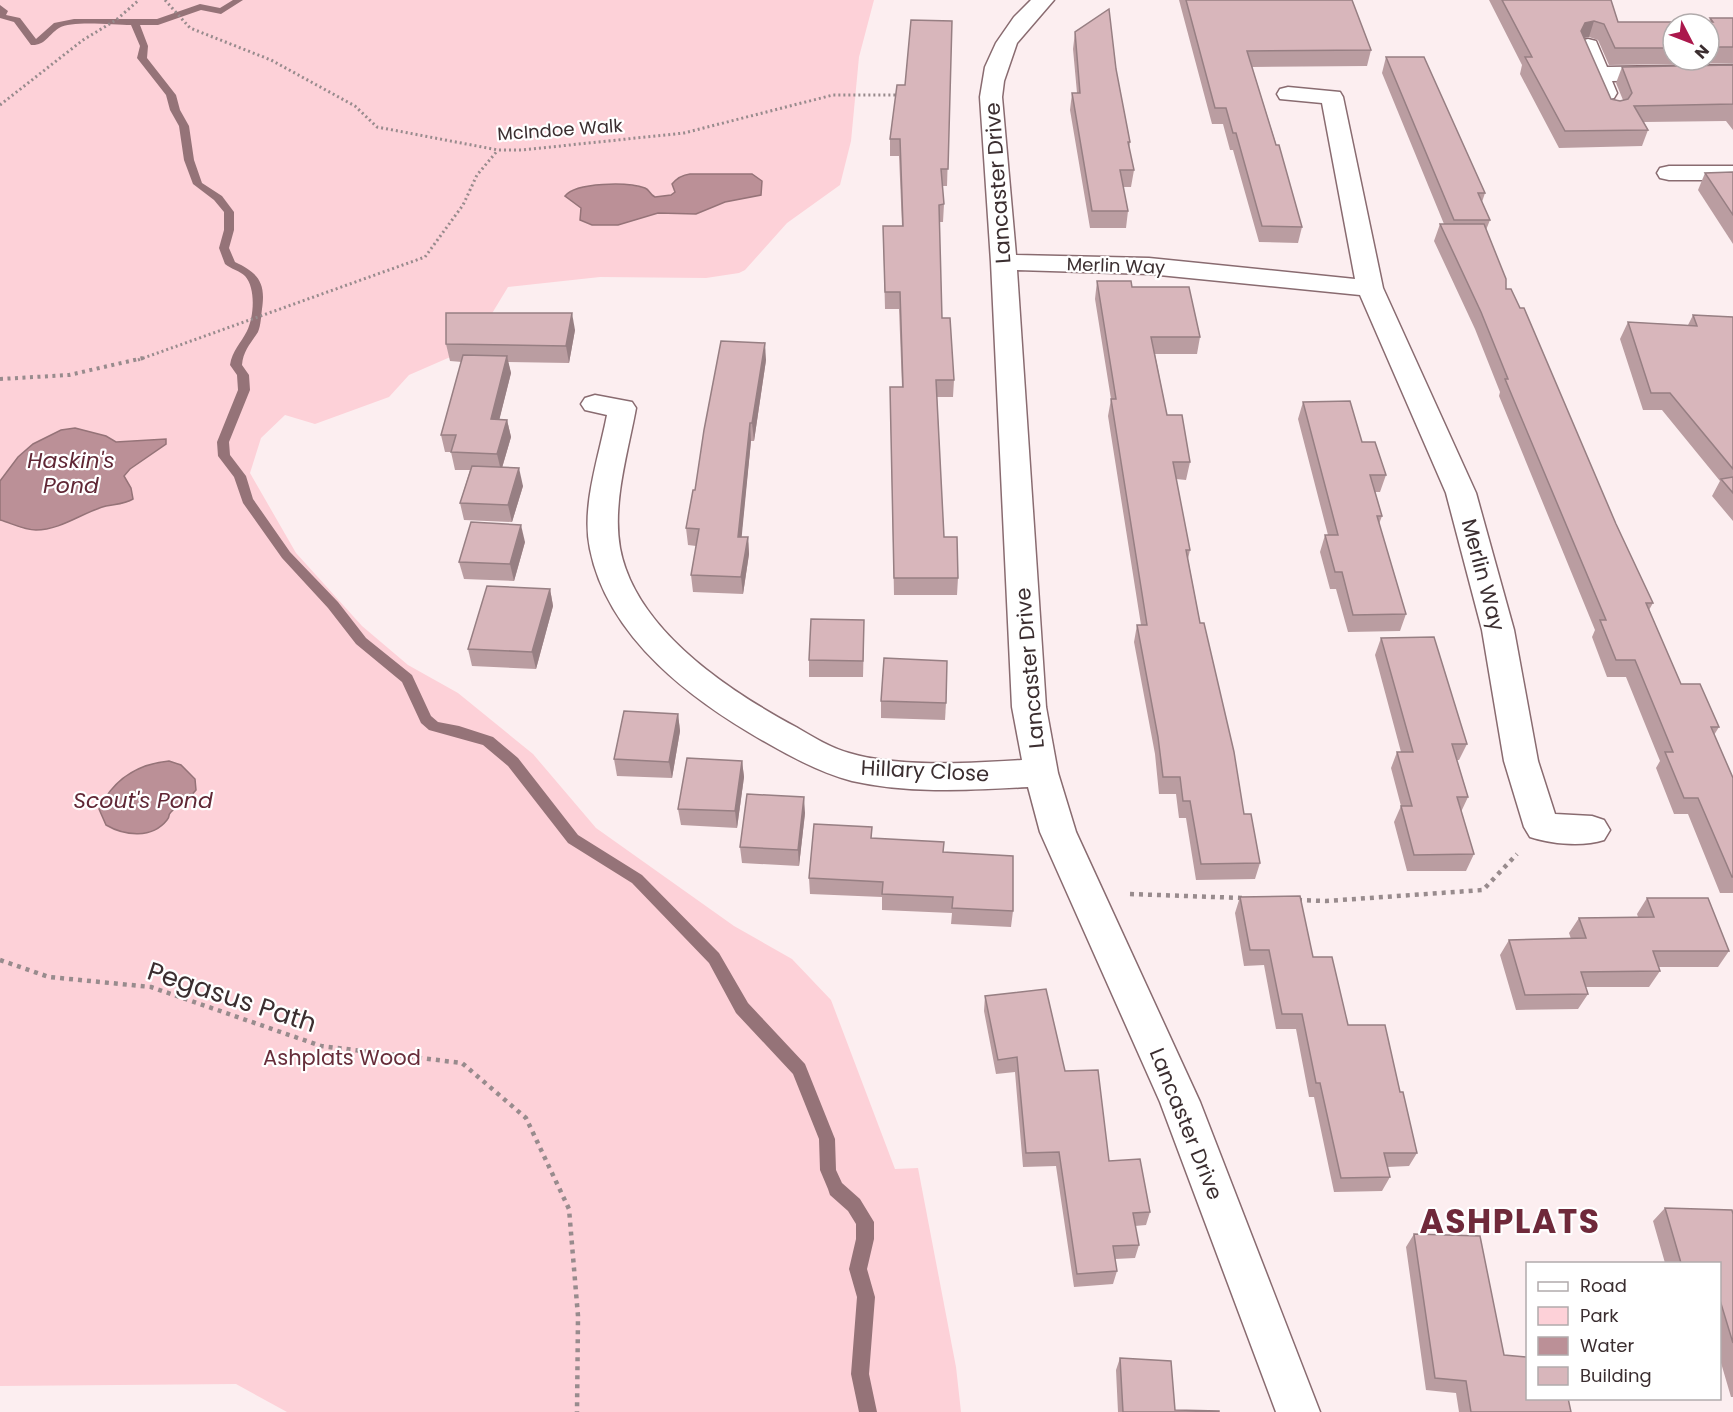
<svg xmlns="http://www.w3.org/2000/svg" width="1733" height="1412" font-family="Poppins,sans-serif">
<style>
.green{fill:#fdd1d8}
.water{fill:#bb9097;stroke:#957378;stroke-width:1.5}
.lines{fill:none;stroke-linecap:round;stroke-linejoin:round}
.stream{fill:#957378;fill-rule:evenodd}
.minor-casing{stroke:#896b70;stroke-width:3}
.path-far2{stroke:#988b8d;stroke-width:3;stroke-dasharray:2 3;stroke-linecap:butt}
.path-far1{stroke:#988b8d;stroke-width:4;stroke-dasharray:3 4.5;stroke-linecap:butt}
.path{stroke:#988b8d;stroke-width:4.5;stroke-dasharray:4 5;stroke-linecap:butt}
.minor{fill:#fff;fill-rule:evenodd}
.wall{fill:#ba9da1;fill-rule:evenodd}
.shaded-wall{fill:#977f83}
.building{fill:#d8b6bb;stroke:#977f83;stroke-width:1.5}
.labels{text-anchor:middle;stroke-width:4.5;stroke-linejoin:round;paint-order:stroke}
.far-street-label{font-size:18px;fill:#3b2e30;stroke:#fff}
.street-label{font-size:21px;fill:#3b2e30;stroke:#fff}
.park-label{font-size:21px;fill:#672d3a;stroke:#fff}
.water-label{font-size:22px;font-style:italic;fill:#602735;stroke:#fff}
.near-street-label{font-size:26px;fill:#3b2e30;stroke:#fff}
.near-district-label{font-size:33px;font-weight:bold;letter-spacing:1.5px;fill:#6f293a;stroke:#fff}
</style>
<rect width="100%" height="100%" fill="#fceef0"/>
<path class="green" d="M0,0H874L859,57L851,141L840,185L787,223L745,270L739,273L706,278L600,277L508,287L471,348L409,375L389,397L315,424L285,415L261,438L250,473L296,553L362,626L408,665L458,693L533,754L596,828L734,926L792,959L831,1000L895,1169L918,1168L956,1367L961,1412H287L236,1384L0,1386Z"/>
<g class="water">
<path d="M690,174H752L762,181L761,195L725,202L696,214L658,213L618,225H592L580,220L581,208L565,196C576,182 628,182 645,188C650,190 649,194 655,197L671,195L675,192L672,184C677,178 682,175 690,174Z"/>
<path d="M75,428L106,436L116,442L166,439V444L130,469L124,476L131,488L133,499C125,504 116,504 106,506C83,512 61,530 36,530C24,530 11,523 0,520V481L18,457L33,444L61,430Z"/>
<path d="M169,761L181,765L195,779L196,790C189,799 179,803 171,812C167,816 171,815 167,820C152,839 125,836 106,825L99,809C113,780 137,764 169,761Z"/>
</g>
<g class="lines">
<path class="stream" d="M233,0H243L221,14L201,10L158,25H140L148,46L147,58L176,95L180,110L189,126L194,160L202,183L222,196L234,212V230L229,248L235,262C258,273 266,282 262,309C261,316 261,325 258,332C251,343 243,351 242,365L249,375L250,390L229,442L230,455L246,476L253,499L290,552L338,602L366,638L412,675L431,716L438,722L459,726L493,737L518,758L578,835L642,875L719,953L748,1003L805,1064L835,1139L836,1170L842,1183L860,1199L874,1222V1239L867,1269L875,1297L869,1374L877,1412H859L851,1374L857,1297L849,1269L856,1239V1224L848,1211L830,1195L828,1189L820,1170L819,1139L793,1074L736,1013L709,963L632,883L568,843L508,766L483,745L429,730L421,723L402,682L356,644L328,608L282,558L243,503L234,477L218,456L217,442L238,390L237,375L230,365C232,351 241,343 247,331C254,317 256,288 245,276C240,271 231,269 225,264L219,248L224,230V212L214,200L193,184L184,160L179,126L170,110L166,95L137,58L140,46L131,25C114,25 72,20 59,28C48,35 45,46 31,45L14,22L0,18V5L8,11L6,15L20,18L36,39L54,23L74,19H157L200,4L220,8Z"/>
<defs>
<g id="minor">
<path d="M1031,0H1054L1017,43L1004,81L1002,97L1016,255L1149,258L1355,279L1322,103L1280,99L1277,94L1280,89L1288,87L1340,92L1343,97L1383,288L1476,493L1514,630L1538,761L1555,814L1592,816L1604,820L1610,830L1604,840C1583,847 1551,844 1530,837L1524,827L1504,761L1482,630L1446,493L1360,295L1149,274L1017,270L1046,707L1058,773L1076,832L1200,1102L1320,1412H1276L1160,1102L1040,832L1028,787C970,790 909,794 852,781C822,773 795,759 769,744C694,702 608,639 590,549C581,506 599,457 607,415L585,410L581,404L585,398L595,395L632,402L636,408C628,452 612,503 620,548C635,629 729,691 796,727C813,737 831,748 849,753C899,768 970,763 1022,760L1012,707L991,262L980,97L985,67L996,43L1014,17Z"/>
<path d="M1588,39L1596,41L1607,67L1733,65V79L1612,81L1617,93L1614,98L1606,100L1598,98L1577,46L1580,41Z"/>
<path d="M1669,166H1733V180H1669L1660,178L1657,173L1660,168Z"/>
</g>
</defs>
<use href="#minor" class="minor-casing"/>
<g class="path-far2">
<path d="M165,0L190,28L271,60L355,106L377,127L498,150H522L684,133L833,95H901"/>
<path d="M0,105L83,40L116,20L139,0"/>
<path d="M138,360L425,257L463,205L477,175L498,150"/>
</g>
<path class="path-far1" d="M0,379L69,375L143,358"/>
<g class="path">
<path d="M1130,894L1242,898"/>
<path d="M1298,900L1326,901L1483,890L1517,854"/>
<path d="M0,960L49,977L151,987L321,1046L462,1063L526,1118L569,1209L578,1316L577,1412"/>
</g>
<use href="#minor" class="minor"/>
</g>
<g class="wall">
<path d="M1179,0H1352L1371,50L1367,66L1252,67L1302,227L1298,243L1259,242L1233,150H1230L1223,124H1212Z"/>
<path d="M1489,0H1611L1618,22H1709L1710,18H1733V63L1609,65L1598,40L1589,37L1584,38L1611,99L1620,101L1623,100L1616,83L1622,67L1733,65V130L1726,121L1644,122L1648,130L1642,146L1559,148L1520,74L1522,65ZM1673,24H1709V60H1673Z"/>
<path d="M952,21L947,186H942L944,204L943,222H939L942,318L954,380L953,397H937L944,537L958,578L957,595H894L890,387H902L899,309H885L883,226H902L899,156H890V139L905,85Z"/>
<path d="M1075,32L1116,69L1130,142L1129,148L1134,170L1131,187H1123L1128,211L1126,228H1090L1070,110L1072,93H1077L1073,49Z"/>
<path d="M1386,57L1485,193L1482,202L1490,220L1486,230L1506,289L1653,603L1649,610L1681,684L1719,727L1714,735L1733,778V893H1720L1688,814H1674L1656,768L1660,761L1626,677H1607L1592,637L1595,630L1499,396L1500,392L1475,329L1434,241L1440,224H1444L1382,73Z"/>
<path d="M1733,172V244L1698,190L1705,173Z"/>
<path d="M1097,281L1132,287L1200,337L1197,354H1155L1167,415L1190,462L1186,480L1176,479L1190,550L1188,559L1200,623L1244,814L1260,863L1255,879L1196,880L1186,818H1179L1176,794H1159L1155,754L1134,642L1137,625H1141L1108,416L1111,399L1095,299Z"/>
<path d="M1693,315L1733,317V521L1712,496L1720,481L1662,410H1643L1620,339L1628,322L1688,325Z"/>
<path d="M575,330L569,363L508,362L511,373L499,420H507L511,437L502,468L523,486L512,522L464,520L460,503L470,470H455L451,452H445L441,435L462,362L450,361L446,344Z"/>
<path d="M766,360L754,441H751L741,537H748L749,554L743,594L693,592L691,575L696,546L688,545L686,528L695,490Z"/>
<path d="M1303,402L1362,442L1386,475L1380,492H1375L1382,516L1379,524L1406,614L1400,631L1348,632L1336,589H1330L1320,552L1325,535H1328L1298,419Z"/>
<path d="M525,542L514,581L464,579L459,562Z"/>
<path d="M550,589L553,606L536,669L472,666L468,649Z"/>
<path d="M864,637L863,677H809V660Z"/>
<path d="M1381,638L1467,744L1459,760H1457L1468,797L1461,812L1474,854L1466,871H1407L1394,822L1401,806L1391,768L1397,752H1401L1375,655Z"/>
<path d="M881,701L946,703L945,720L881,718Z"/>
<path d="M678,714L680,731L672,778L617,776L614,759Z"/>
<path d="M742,761L744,777L737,828L681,825L678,809Z"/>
<path d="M805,813L799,866L742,863L740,847Z"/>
<path d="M872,838L943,852L1013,911L1011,927L951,924L952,913L882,910V897L810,894L809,878Z"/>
<path d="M1240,897L1313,957L1348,1025L1400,1092L1417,1153L1409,1166L1387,1167L1390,1177L1382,1191L1334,1192L1314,1097H1309L1296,1029H1276L1264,965L1244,966L1235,913Z"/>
<path d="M1647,898L1729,951L1718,967H1659L1660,971L1649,987H1586L1588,994L1578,1009L1516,1010L1500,955L1509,940L1571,939L1569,933L1579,918L1638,917L1637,914Z"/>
<path d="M985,996L1065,1071L1109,1161L1150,1212L1146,1225L1135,1226L1139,1245L1135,1258L1115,1259L1117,1271L1113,1284L1074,1287L1056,1166L1023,1167L1015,1072L996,1074L984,1011Z"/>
<path d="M1665,1208L1733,1214V1397H1731L1719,1356V1263H1665L1653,1221Z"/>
<path d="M1414,1234L1504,1355L1527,1398L1571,1412H1459L1456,1393L1426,1390L1406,1247Z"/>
<path d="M1120,1358L1175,1410L1219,1412H1118L1116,1370Z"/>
</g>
<g class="shaded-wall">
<path d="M1594,21L1589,37L1579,39L1581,31L1585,23Z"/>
<path d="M572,313L575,330L569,363L566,346Z"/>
<path d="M765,343L766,360L754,441L752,423Z"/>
<path d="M507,356L511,373L495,437L491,419Z"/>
<path d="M507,420L511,437L501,471L497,454Z"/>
<path d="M750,423L751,441L740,554L738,537Z"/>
<path d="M519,468L523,486L512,522L508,505Z"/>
<path d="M521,525L525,542L514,581L510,564Z"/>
<path d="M748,537L749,554L743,594L741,577Z"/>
<path d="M550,589L553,606L536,669L532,652Z"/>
<path d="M678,714L680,731L672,778L669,762Z"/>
<path d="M742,761L744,777L737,828L735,811Z"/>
<path d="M804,797L805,813L799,866L798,850Z"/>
</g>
<g class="building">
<path d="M1186,0H1352L1371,50L1247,51L1276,145H1279L1302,227L1262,226L1236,133H1233L1226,108H1215Z"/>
<path d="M1502,0H1611L1618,22H1713L1710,18H1733V47H1709V24H1673V48H1615L1604,24L1594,21L1585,23L1581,31L1611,99L1620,101L1628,99L1632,93L1622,67L1733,65V104L1634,106L1648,130L1565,131L1525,57H1532Z"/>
<path d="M1109,9L1116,69L1130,142H1128L1134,170H1120L1128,211H1092L1072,93H1080L1075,32Z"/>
<path d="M911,20L952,21L948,169H941L944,204L939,205L942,318H950L954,380H936L944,537H957L958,578H894L890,387H903L900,292H885L883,226H903L900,139H890L897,85H905Z"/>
<path d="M1386,57H1424L1485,193H1478L1490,220H1454Z"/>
<path d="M1733,172V215L1705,173Z"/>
<path d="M1440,224H1484L1506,279V289H1511L1520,308H1524L1616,524L1653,603H1646L1681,684H1700L1719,727H1711L1733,778V877H1732L1698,798H1684L1665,752H1673L1635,660H1616L1600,620H1606L1505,379H1508L1481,312Z"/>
<path d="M1097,281H1131L1132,287H1189L1200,337H1151L1167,415H1182L1190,462H1173L1190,550H1186L1200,623H1204L1234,752L1244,814H1251L1260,863L1201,864L1190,801H1183L1180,777H1163L1158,737L1137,625H1147L1111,399H1116Z"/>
<path d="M446,313H572L566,346L446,344Z"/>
<path d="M1693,315L1733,317V469L1670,393H1651L1628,322L1697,326Z"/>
<path d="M721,341L765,343L752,423H750L738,537H748L741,577L691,575L699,529L686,528L693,490H695L704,430Z"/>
<path d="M463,355L507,356L491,419L507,420L497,454L451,452L456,435H441Z"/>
<path d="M1350,401L1362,442H1375L1386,475H1370L1382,516H1377L1406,614L1353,615L1342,572H1335L1325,535H1338L1303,402Z"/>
<path d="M472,466L519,468L508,505L460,503Z"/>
<path d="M1733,477V493L1721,479Z"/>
<path d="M471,522L521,525L510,564L459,562Z"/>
<path d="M487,586L550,589L532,652L468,649Z"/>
<path d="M811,619L864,620L863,661L809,660Z"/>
<path d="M1434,637L1467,744H1452L1468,797H1457L1474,854L1414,855L1401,806H1412L1397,752H1413L1381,638Z"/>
<path d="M884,658L947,661L946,703L881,701Z"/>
<path d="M624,711L678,714L669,762L614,759Z"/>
<path d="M687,758L742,761L735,811L678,809Z"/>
<path d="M747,794L804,797L798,850L740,847Z"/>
<path d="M814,824L872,827L871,838L944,842L943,852L1013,856V911L952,908L953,897L882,894L883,882L809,878Z"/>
<path d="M1300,896L1313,957H1332L1348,1025H1385L1400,1092H1403L1417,1153H1384L1390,1177L1341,1178L1320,1083H1316L1302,1014H1282L1269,950H1250L1240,897Z"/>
<path d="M1647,898H1708L1729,951H1653L1660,971L1581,972L1588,994L1525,995L1509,940L1586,938L1579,918L1654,917Z"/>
<path d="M1046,989L1065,1071L1098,1070L1109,1161L1140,1159L1150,1212L1133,1213L1139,1245L1113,1246L1117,1271L1077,1274L1059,1152L1026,1153L1017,1057L998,1060L985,996Z"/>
<path d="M1665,1208L1732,1210L1733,1214V1343L1719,1297V1263H1681Z"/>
<path d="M1414,1234L1480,1236L1504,1355L1527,1357V1398H1568L1571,1412H1471L1466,1381L1435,1378Z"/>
<path d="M1120,1358L1171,1361L1175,1410L1219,1411V1412H1123Z"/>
</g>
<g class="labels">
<g class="far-street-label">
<text transform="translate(560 130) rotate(-4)" y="6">McIndoe Walk</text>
<text transform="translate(1116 266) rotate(2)" y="6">Merlin Way</text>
</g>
<g class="street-label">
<text transform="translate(998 183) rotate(-94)" y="7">Lancaster Drive</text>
<text transform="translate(1483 575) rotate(75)" y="7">Merlin Way</text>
<text transform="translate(1030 668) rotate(-95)" y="7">Lancaster Drive</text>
<text transform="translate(925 771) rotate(3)" y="7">Hillary Close</text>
<text transform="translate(1186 1124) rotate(68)" y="7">Lancaster Drive</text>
</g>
<g class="park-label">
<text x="342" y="1065">Ashplats Wood</text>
</g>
<g class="water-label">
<text x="71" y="468">Haskin's<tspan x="71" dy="25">Pond</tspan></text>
<text x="143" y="808">Scout's Pond</text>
</g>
<g class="near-street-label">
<text transform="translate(232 997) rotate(18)" y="9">Pegasus Path</text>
</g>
<g class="near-district-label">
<text x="1510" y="1233">ASHPLATS</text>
</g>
</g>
<rect x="1526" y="1262" width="195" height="138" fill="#ffffff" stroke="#b1abac" stroke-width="1.5"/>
<rect x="1538" y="1282" width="30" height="9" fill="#ffffff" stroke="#b1abac" stroke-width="1.5"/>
<text x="1580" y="1292" font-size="18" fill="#3b2e30">Road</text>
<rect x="1538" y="1307" width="30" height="18" fill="#fdd1d8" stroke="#b1abac" stroke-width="1.5"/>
<text x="1580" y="1322" font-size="18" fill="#3b2e30">Park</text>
<rect x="1538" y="1337" width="30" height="18" fill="#bb9097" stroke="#b1abac" stroke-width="1.5"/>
<text x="1580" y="1352" font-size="18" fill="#3b2e30">Water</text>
<rect x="1538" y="1367" width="30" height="18" fill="#d8b6bb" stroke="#b1abac" stroke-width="1.5"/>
<text x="1580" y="1382" font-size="18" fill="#3b2e30">Building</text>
<g transform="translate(1691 42) rotate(132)"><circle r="28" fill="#ffffff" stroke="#b1abac" stroke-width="1.5"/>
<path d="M0-4.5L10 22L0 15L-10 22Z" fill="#ab184c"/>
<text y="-9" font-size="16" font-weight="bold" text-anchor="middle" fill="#3b2e30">N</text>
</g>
</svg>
